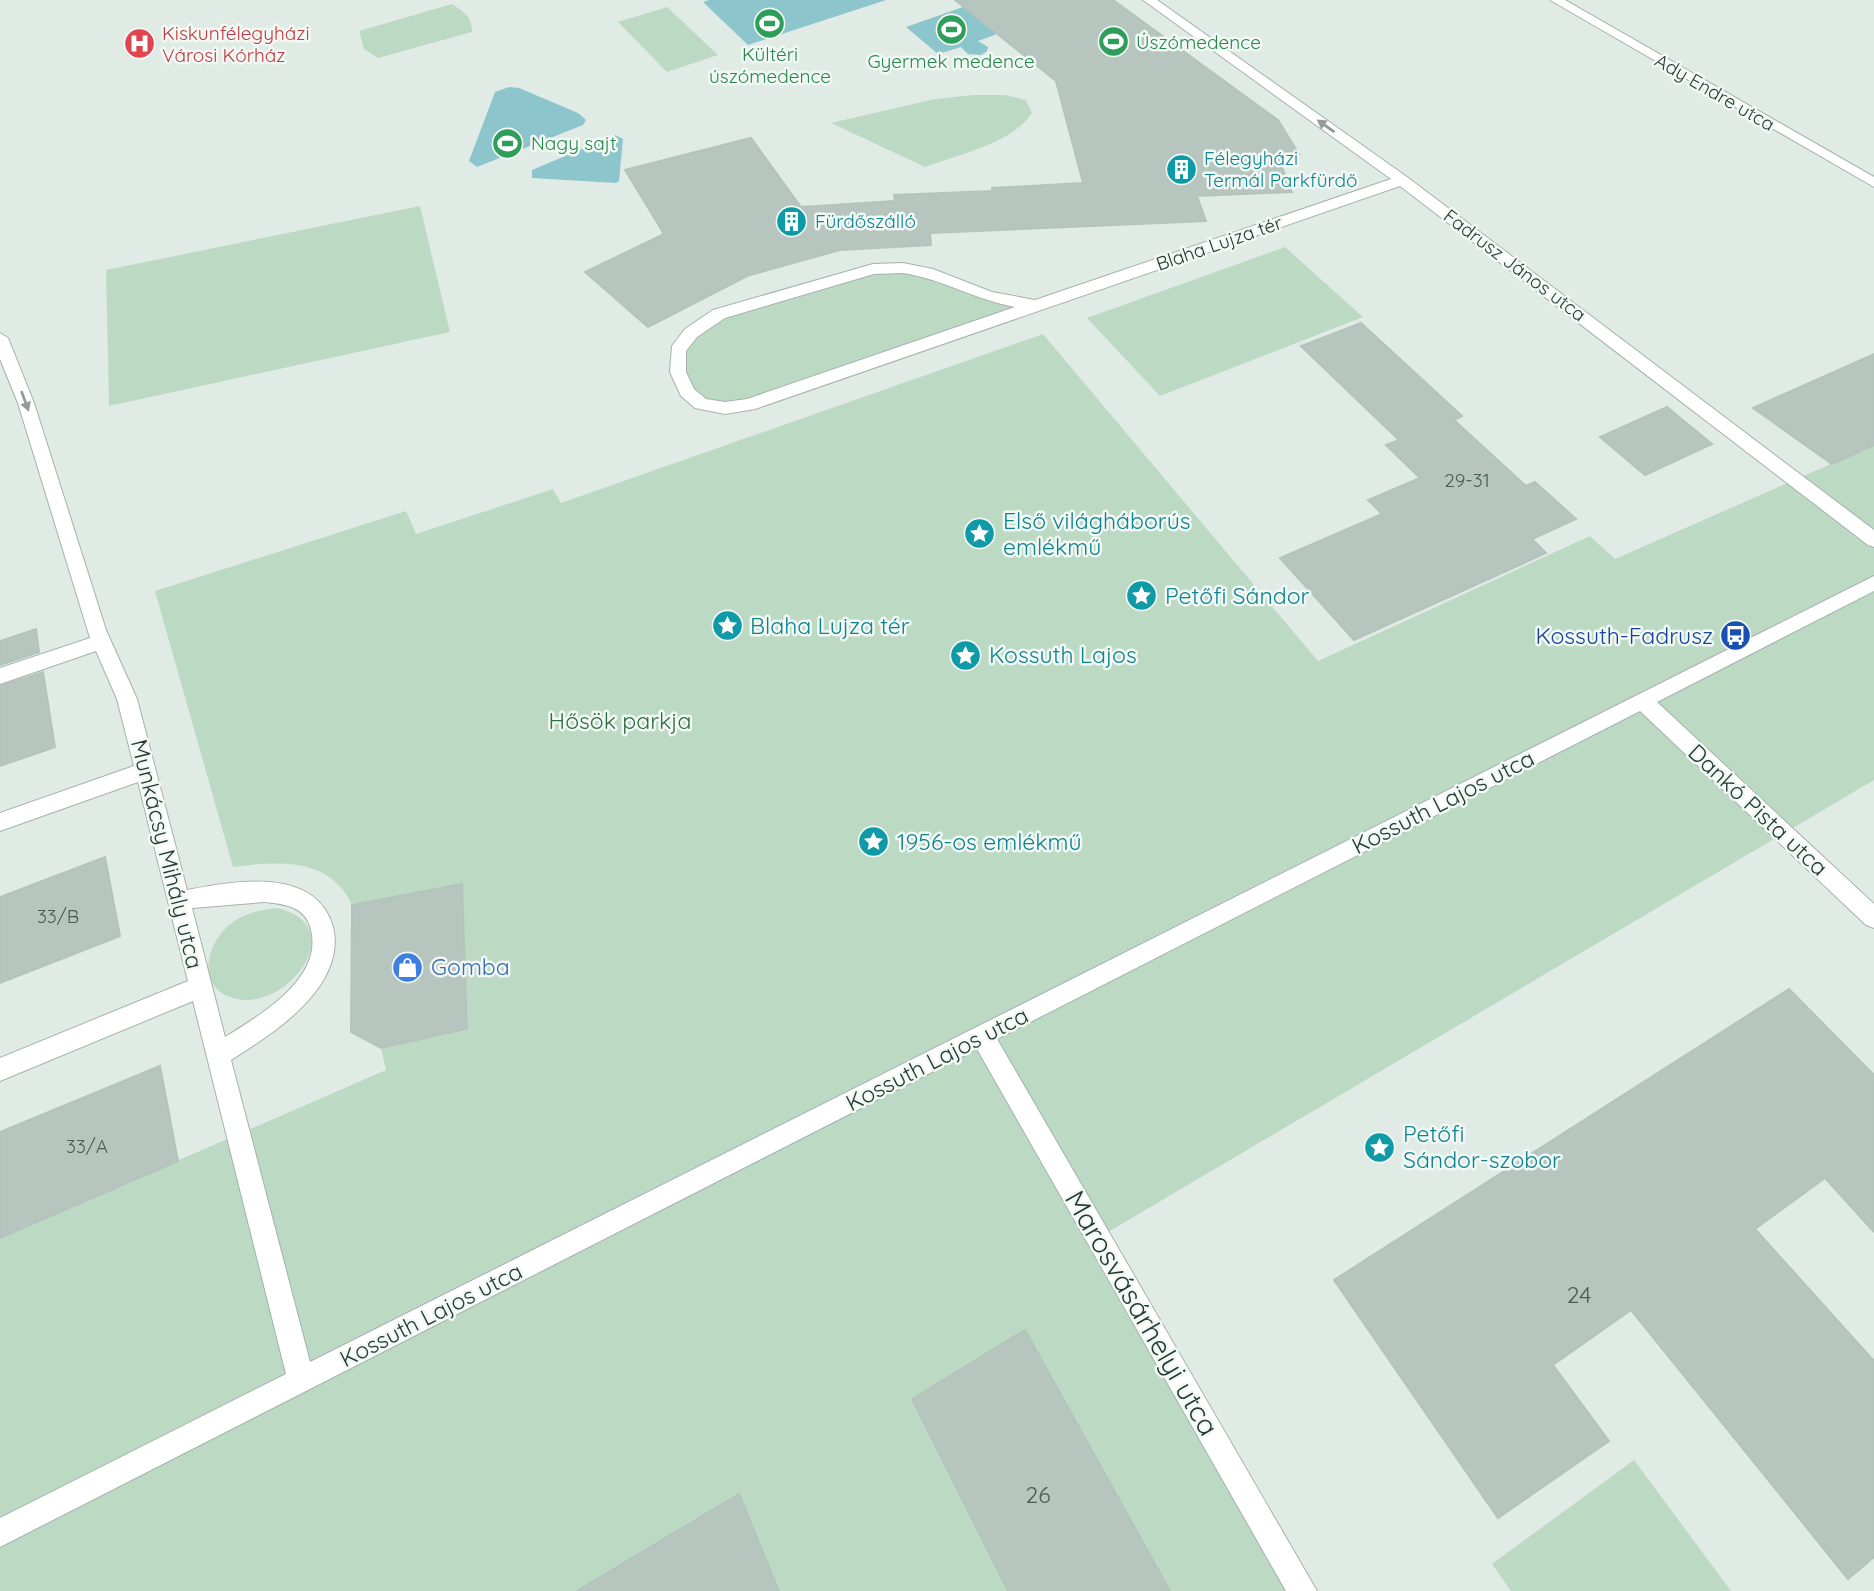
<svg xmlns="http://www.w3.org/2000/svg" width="1874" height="1591" font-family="Quicksand,sans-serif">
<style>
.green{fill:#bcdac3}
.water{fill:#8dc5cc}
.building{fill:#b7c5bf;stroke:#b4c4bd;stroke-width:2}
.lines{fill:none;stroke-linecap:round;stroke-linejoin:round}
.minor-casing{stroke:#a4b2ad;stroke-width:2}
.minor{fill:#fff;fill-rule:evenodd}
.oneway{fill:#919c99}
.labels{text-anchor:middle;stroke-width:5;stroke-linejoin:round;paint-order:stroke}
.far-health-label{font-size:19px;fill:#be3a42;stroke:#f2f8f4;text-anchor:start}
.far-leisure-label{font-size:19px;fill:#27864d;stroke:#f2f8f4;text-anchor:start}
.far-street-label{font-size:19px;fill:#233a33;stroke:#f2f8f4}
.far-culture-label{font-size:19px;fill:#0d838f;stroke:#f2f8f4;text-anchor:start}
.number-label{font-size:19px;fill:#485d56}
.culture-label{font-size:23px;fill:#0d838f;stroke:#f2f8f4;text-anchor:start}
.transit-label{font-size:23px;fill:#164399;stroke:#f2f8f4;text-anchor:end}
.park-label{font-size:23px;fill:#306e45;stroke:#f2f8f4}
.street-label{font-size:23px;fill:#233a33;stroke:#f2f8f4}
.shop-label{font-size:23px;fill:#366cbe;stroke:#f2f8f4;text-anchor:start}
.near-number-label{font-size:23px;fill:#485d56}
.near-street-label{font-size:28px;fill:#233a33;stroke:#f2f8f4}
</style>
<rect width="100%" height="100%" fill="#e1ebe6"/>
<g class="green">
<path d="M452,4C464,12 472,16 472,32L378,58L364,49L359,31Z"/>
<path d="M667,7L718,55L667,72L618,22Z"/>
<path d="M973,95H1005L1026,100L1032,113C1013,143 957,155 925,167L831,123L935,99Z"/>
<path d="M420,206L450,332L109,406L106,270Z"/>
<path d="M1285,247L1363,317L1160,396L1087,318Z"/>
<path d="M902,268L1036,306L725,408L687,392L678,350L719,314L873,270Z"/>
<path d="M1043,334L1318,661L1590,536L1615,559L1874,445V780L1098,1238L1300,1591H0V1238L386,1070L381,1048L468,1030L462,884L352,905C330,857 279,861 233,867L155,591L406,511L416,534L553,489L561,503Z"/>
<path d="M277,908C357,926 280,1023 225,995C197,980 209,943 227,927C241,914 258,910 277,908Z"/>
<path d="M1634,1460L1731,1591H1511L1492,1564Z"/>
</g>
<g class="water">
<path d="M709,0H886L748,45L703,2Z"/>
<path d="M963,7L997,34L978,41L988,47L987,51L981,55L968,54L961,47L938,54L906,27Z"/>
<path d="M509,87L519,88L578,113L586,120L583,125L477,167L469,161L495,92Z"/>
<path d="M615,135L623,139L619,181L616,183L532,178V170Z"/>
</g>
<g class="building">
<path d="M955,0H1113L1278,120L1299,154L1277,155L1292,192L1197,196L1206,221L930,233L931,245L840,250L747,276L648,327L585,272L664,234L625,170L751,138L801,207L895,201L894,195L992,191V188L1083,183L1056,81Z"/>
<path d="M1361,323L1462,416L1454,420L1526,486L1535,482L1576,519L1532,539L1546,553L1354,640L1280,558L1382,514L1368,500L1420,478L1386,445L1399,440L1301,346Z"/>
<path d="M1874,354V445L1832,464L1753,408Z"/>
<path d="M1667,407L1712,444L1645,475L1600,437Z"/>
<path d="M36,629L39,652L0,665V641Z"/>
<path d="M43,672L55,747L0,766V686Z"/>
<path d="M105,857L120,936L0,983V897Z"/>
<path d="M462,884L467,1029L381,1048L351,1032L352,905Z"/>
<path d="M1789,989L1874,1075V1232L1825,1178L1755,1229L1874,1361V1557L1848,1579L1631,1310L1553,1365L1609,1441L1498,1518L1334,1280Z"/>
<path d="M160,1066L178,1161L0,1238V1132Z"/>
<path d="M1025,1330L1170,1591H1008L912,1399Z"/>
<path d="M739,1494L779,1591H577Z"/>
</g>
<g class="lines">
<defs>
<g id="minor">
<path d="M1143,0H1157L1407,177L1874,530V547L1868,545L1400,186L755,409L725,414L695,408L681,396L670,372L672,346L685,329L713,310L873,264L903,263L933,269L992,292L1035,300L1391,179ZM903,273C942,279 976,300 1015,307L747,399L725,402L706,399L694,389L686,372V351L697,337L725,318L874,274Z"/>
<path d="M1550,0H1565L1874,177V187Z"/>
<path d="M0,333L8,338L34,403L106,630L137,699L187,890C234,881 316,866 333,927C338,947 332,967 321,984C299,1017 264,1039 231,1060L310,1362L1874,576V591L1657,702L1874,904V928L1866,925L1640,711L997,1039L1317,1591H1286L977,1049L0,1547V1518L286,1374L193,1001L0,1081V1058L188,981L138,782L0,831V813L134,766L117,699L96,651L0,684V668L90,638L18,403L0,359ZM264,902C284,904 306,906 311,930C323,979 260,1015 225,1037L192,908Z"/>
</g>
</defs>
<use href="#minor" class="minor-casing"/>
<use href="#minor" class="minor"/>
</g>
<defs><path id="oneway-solid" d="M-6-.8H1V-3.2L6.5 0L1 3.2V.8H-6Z" transform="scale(1.75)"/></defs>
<g class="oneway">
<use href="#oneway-solid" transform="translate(1326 126) rotate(-145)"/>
<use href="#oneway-solid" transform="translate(25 401) rotate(70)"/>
</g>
<defs>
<symbol id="stadium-disc" viewBox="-11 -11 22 22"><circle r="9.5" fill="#2e9e5b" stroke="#f2f8f4"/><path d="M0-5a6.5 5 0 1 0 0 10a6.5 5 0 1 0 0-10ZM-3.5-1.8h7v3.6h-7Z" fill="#fff"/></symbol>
<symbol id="hospital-disc" viewBox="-11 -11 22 22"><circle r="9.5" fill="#e0444e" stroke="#f2f8f4"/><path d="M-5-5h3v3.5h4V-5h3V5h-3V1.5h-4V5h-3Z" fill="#fff"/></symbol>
<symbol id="building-disc" viewBox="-11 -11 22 22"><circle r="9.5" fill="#0f9aa8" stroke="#f2f8f4"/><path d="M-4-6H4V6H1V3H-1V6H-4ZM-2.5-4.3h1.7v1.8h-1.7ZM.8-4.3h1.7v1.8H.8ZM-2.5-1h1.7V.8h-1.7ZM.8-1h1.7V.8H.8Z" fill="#fff"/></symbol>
<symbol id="sight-disc" viewBox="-11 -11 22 22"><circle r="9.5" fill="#0f9aa8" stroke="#f2f8f4"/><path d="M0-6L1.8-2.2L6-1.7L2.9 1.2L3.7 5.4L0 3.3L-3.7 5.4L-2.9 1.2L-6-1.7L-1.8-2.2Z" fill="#fff"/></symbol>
<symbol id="bus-disc" viewBox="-11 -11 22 22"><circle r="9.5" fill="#1a4fb4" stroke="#f2f8f4"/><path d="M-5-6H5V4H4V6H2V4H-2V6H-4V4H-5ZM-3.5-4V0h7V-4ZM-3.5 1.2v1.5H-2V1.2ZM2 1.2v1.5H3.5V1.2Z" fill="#fff"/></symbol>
<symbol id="shop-disc" viewBox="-11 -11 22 22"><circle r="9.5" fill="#3f7fe0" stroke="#f2f8f4"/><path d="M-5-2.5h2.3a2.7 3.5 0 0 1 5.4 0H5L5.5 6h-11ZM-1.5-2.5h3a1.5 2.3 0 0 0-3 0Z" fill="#fff"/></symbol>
</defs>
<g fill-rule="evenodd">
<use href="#stadium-disc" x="752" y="6" width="35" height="35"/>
<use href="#stadium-disc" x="934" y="12" width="35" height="35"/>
<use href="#stadium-disc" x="1096" y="24" width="35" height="35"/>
<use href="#hospital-disc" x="122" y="26" width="35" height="35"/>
<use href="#stadium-disc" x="490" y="126" width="35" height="35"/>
<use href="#building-disc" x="1164" y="152" width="35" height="35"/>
<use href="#building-disc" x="774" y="204" width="35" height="35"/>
<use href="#sight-disc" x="962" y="516" width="35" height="35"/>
<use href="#sight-disc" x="1124" y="578" width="35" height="35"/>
<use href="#sight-disc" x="710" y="608" width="35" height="35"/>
<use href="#bus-disc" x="1718" y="618" width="35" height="35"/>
<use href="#sight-disc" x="948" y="638" width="35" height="35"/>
<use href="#sight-disc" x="856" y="824" width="35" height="35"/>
<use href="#shop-disc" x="390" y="950" width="35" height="35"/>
<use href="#sight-disc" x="1362" y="1130" width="35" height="35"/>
</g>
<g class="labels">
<g class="far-health-label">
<text x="162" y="40">Kiskunfélegyházi<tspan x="162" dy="22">Városi Kórház</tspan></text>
</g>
<g class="far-leisure-label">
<text x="1136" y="49">Úszómedence</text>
<text x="770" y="61" text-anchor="middle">Kültéri<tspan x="770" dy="22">úszómedence</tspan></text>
<text x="951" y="68" text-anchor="middle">Gyermek medence</text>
<text x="531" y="150">Nagy sajt</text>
</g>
<g class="far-street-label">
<text transform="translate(1715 92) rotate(30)" y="7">Ady Endre utca</text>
<text transform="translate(1219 243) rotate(-19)" y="7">Blaha Lujza tér</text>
<text transform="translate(1515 265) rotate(37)" y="7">Fadrusz János utca</text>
</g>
<g class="far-culture-label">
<text x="1204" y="165">Félegyházi<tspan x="1204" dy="22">Termál Parkfürdő</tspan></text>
<text x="815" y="228">Fürdőszálló</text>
</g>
<g class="number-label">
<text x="1467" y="487">29-31</text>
<text x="58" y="923">33/B</text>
<text x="87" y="1153">33/A</text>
</g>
<g class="culture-label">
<text x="1003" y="529">Első világháborús<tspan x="1003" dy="26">emlékmű</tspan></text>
<text x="1165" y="604">Petőfi Sándor</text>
<text x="750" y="634">Blaha Lujza tér</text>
<text x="989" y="663">Kossuth Lajos</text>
<text x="897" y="850">1956-os emlékmű</text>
<text x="1403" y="1142">Petőfi<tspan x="1403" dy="26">Sándor-szobor</tspan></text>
</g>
<g class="transit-label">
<text x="1713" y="644">Kossuth-Fadrusz</text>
</g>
<g class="park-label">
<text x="620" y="729">Hősök parkja</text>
</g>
<g class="street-label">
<text transform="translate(1443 802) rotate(-27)" y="8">Kossuth Lajos utca</text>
<text transform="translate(1758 810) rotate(43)" y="8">Dankó Pista utca</text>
<text transform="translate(167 854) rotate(76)" y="8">Munkácsy Mihály utca</text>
<text transform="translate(937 1059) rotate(-27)" y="8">Kossuth Lajos utca</text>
<text transform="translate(431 1315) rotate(-27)" y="8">Kossuth Lajos utca</text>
</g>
<g class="shop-label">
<text x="431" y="975">Gomba</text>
</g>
<g class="near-number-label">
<text x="1579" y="1303">24</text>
<text x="1038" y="1503">26</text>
</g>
<g class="near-street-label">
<text transform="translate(1142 1313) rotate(60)" y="10">Marosvásárhelyi utca</text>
</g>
</g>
</svg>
